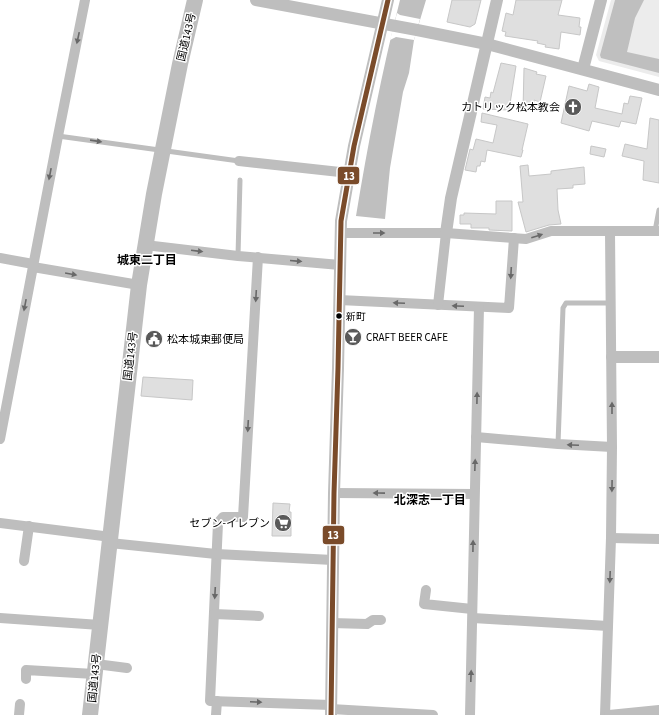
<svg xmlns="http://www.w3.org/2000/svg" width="659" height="715" font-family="'Source Sans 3','Noto Sans JP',sans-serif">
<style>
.green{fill:#ececec}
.water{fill:#bfbfbf}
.pier{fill:#fff}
.building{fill:#dfdfdf;stroke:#c7c7c7}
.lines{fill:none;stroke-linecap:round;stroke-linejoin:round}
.service{stroke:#bebebe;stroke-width:5}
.minor{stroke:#bebebe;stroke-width:10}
.tertiary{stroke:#bebebe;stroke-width:12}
.trunk{stroke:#bebebe;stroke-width:16}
.bus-1-casing{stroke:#fff;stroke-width:8}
.bus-1{stroke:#7a4b2a;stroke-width:5}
.oneway{fill:#686868}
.bus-dot{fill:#000;stroke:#fff;stroke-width:1.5}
.labels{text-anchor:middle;stroke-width:3;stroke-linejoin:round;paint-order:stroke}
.bus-label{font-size:10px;fill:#000;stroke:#fff;text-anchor:start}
.street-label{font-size:11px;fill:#000;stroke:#fff}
.poi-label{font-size:11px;fill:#000;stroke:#fff;text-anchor:end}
.neighbourhood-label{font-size:12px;font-weight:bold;fill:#000;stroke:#fff}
.line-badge{stroke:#fff;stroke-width:1.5}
.badge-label{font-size:11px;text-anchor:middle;font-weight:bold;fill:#fff}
</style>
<rect width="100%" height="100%" fill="#fff"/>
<path class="green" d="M611,0H659V77L599,61L596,55Z"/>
<g class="water">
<path d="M400,0H426L414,40L409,73L403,92L390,168L385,219L356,216C368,143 382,71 400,0Z"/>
<path d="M615,0H644L635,18L627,52L659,59V73L601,58L600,55Z"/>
</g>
<path class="pier" d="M397,13L400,15L420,19L414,40L396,37L390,40Z"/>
<g class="building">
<path d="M452,0H481L475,24L470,27L447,22Z"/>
<path d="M516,0H562L558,15L580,18L579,27H581L580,35L561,32L559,49L545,47L546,45L537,43L538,41L505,36L506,32L502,31L506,13L513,15Z"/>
<path d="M501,63L516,66L509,110L483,109L485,97L490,98L491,92L493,93Z"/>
<path d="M524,68L537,72L536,74L546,76L540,102L534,100V110H523Z"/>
<path d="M589,84L599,87L595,108L622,114L624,103L628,104L630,96L642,98L636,124L621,121L619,127L592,121L589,131L561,123L569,86L587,91Z"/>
<path d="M482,113L528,124L522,150H523L521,157L487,150L485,162L481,161L480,166H477L476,172L465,170L470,149L473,150L476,139L493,143L497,125L481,122Z"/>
<path d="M650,118L659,120V183L643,180L644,161L622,156L625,144L647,149Z"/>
<path d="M591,146L606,149L604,157L590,154Z"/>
<path d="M528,165L529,176L551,174V171L584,167L585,184L573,185V188L557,189L558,210L561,224L549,225L526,232L518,202H523L520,166Z"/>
<path d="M496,201H512V231L489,230V228H471V224H460V215H464V213L496,214Z"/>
<path d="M143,377L193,380L192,400L141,396Z"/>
<path d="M273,503L290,504L289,512H291V536H272Z"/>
</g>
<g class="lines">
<g class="service">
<path d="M58,136L239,161"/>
<path d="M655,231L659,210"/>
<path d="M238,256L240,180"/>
<path d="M558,444L563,308L566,303H611"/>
</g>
<g class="minor">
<path d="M239,161L349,173"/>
<path d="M340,233H446L526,239L551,231H659"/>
<path d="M145,245L238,256L340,265"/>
<path d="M258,257L243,517H223L218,523L210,701L331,705"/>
<path d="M0,258L33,264"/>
<path d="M33,267L139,285"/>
<path d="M339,300L509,308L514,238"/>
<path d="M438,305L446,233"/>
<path d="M476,437L558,444L612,447"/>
<path d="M0,439L58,136L85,0"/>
<path d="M334,493L474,494"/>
<path d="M0,523L111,537"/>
<path d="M611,538L659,539"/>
<path d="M110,543L216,554L333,560"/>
<path d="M24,561L29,526"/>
<path d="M426,590L424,604L472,609"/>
<path d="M214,614L259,616"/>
<path d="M0,618L100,625"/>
<path d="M473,618L608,626"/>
<path d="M332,623L367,624L373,620H381"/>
<path d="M96,664L127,668"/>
<path d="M26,679V670L94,674"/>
<path d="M331,709L433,715"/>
<path d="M19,715L20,704"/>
<path d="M216,715L217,701"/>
<path d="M470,715L479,307"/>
<path d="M605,715L611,538L612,447L610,232"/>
<path d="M609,715L659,710"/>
</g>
<g class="tertiary">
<path d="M256,0L417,30L487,44L659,90"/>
<path d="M583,69L601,0"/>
<path d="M446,233L451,198L497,0"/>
<path d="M612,357H659"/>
<path d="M331,715L334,493L338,368L341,221L354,146L388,0"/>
</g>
<path class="trunk" d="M90,715L139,285L154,194L180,64L195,0"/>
<defs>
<path id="bus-1" d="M331,715L334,493L338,368L341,221L354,146L388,0"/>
</defs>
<use href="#bus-1" class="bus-1-casing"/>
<use href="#bus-1" class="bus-1"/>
</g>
<defs><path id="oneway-solid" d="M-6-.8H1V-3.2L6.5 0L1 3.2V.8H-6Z"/></defs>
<g class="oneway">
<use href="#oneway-solid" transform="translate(78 38) rotate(102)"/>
<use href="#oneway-solid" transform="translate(96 141) rotate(8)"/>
<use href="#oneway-solid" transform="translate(50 174) rotate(101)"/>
<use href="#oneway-solid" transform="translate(379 233)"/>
<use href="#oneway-solid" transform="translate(537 236) rotate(-18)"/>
<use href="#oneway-solid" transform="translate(197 251) rotate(7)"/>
<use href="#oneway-solid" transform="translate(296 261) rotate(5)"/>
<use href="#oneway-solid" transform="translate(511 273) rotate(93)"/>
<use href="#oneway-solid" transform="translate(71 274) rotate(10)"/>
<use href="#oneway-solid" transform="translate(256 296) rotate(93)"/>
<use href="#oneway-solid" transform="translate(399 303) rotate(-177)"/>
<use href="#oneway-solid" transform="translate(25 305) rotate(101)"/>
<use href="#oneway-solid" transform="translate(458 306) rotate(-177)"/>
<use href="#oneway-solid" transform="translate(477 398) rotate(-89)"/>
<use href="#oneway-solid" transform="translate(612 408) rotate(-90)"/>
<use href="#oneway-solid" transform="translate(248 426) rotate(93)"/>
<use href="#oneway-solid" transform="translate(573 445) rotate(-177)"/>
<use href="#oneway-solid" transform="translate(475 465) rotate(-88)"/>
<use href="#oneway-solid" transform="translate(612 486) rotate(91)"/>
<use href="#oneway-solid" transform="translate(379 493) rotate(-179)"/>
<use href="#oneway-solid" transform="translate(473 546) rotate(-89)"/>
<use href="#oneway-solid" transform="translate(610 577) rotate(92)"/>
<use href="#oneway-solid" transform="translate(215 593) rotate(93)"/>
<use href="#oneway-solid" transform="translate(471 676) rotate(-88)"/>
<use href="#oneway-solid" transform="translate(256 702) rotate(2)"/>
</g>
<defs>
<symbol id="church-disc" viewBox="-11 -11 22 22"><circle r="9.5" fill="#595959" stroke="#fff"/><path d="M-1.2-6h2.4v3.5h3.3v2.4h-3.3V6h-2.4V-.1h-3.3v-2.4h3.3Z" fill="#fff"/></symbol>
<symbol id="bar-disc" viewBox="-11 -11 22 22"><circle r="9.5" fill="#595959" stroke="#fff"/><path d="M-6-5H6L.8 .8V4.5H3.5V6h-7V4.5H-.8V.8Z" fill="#fff"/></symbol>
<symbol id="civic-disc" viewBox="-11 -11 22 22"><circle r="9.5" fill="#595959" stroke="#fff"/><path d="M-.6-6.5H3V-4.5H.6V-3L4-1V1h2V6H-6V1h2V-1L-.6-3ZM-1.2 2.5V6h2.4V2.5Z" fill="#fff"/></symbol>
<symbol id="supermarket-disc" viewBox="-11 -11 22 22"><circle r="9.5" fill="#595959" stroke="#fff"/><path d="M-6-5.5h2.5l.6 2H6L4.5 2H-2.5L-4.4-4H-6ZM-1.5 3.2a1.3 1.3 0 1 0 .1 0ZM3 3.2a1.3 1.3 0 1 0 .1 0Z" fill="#fff"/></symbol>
</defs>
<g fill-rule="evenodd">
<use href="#church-disc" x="563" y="97" width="20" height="20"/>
<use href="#bar-disc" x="343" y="327" width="20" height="20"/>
<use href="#civic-disc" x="144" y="329" width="20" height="20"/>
<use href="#supermarket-disc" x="273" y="513" width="20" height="20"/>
</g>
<circle class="bus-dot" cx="339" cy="316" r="3.5"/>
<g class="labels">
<g class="bus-label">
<text x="346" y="320">新町</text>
</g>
<g class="street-label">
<text transform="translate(186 37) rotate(-77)" y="4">国道143号</text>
<text transform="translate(130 356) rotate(-83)" y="4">国道143号</text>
<text transform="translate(94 678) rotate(-84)" y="4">国道143号</text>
</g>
<g class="poi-label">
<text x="560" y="111">カトリック松本教会</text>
<text x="366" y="341" text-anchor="start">CRAFT BEER CAFE</text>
<text x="167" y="343" text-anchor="start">松本城東郵便局</text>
<text x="270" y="527">セブン-イレブン</text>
</g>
<g class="neighbourhood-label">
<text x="147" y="264">城東二丁目</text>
<text x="430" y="504">北深志一丁目</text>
</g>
</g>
<g class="line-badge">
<rect x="337" y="166" width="23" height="19" rx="4" fill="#7a4b2a"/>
<rect x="322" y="525" width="23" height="20" rx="4" fill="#7a4b2a"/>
</g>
<g class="badge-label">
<text x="349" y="180">13</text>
<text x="333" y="539">13</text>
</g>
</svg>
